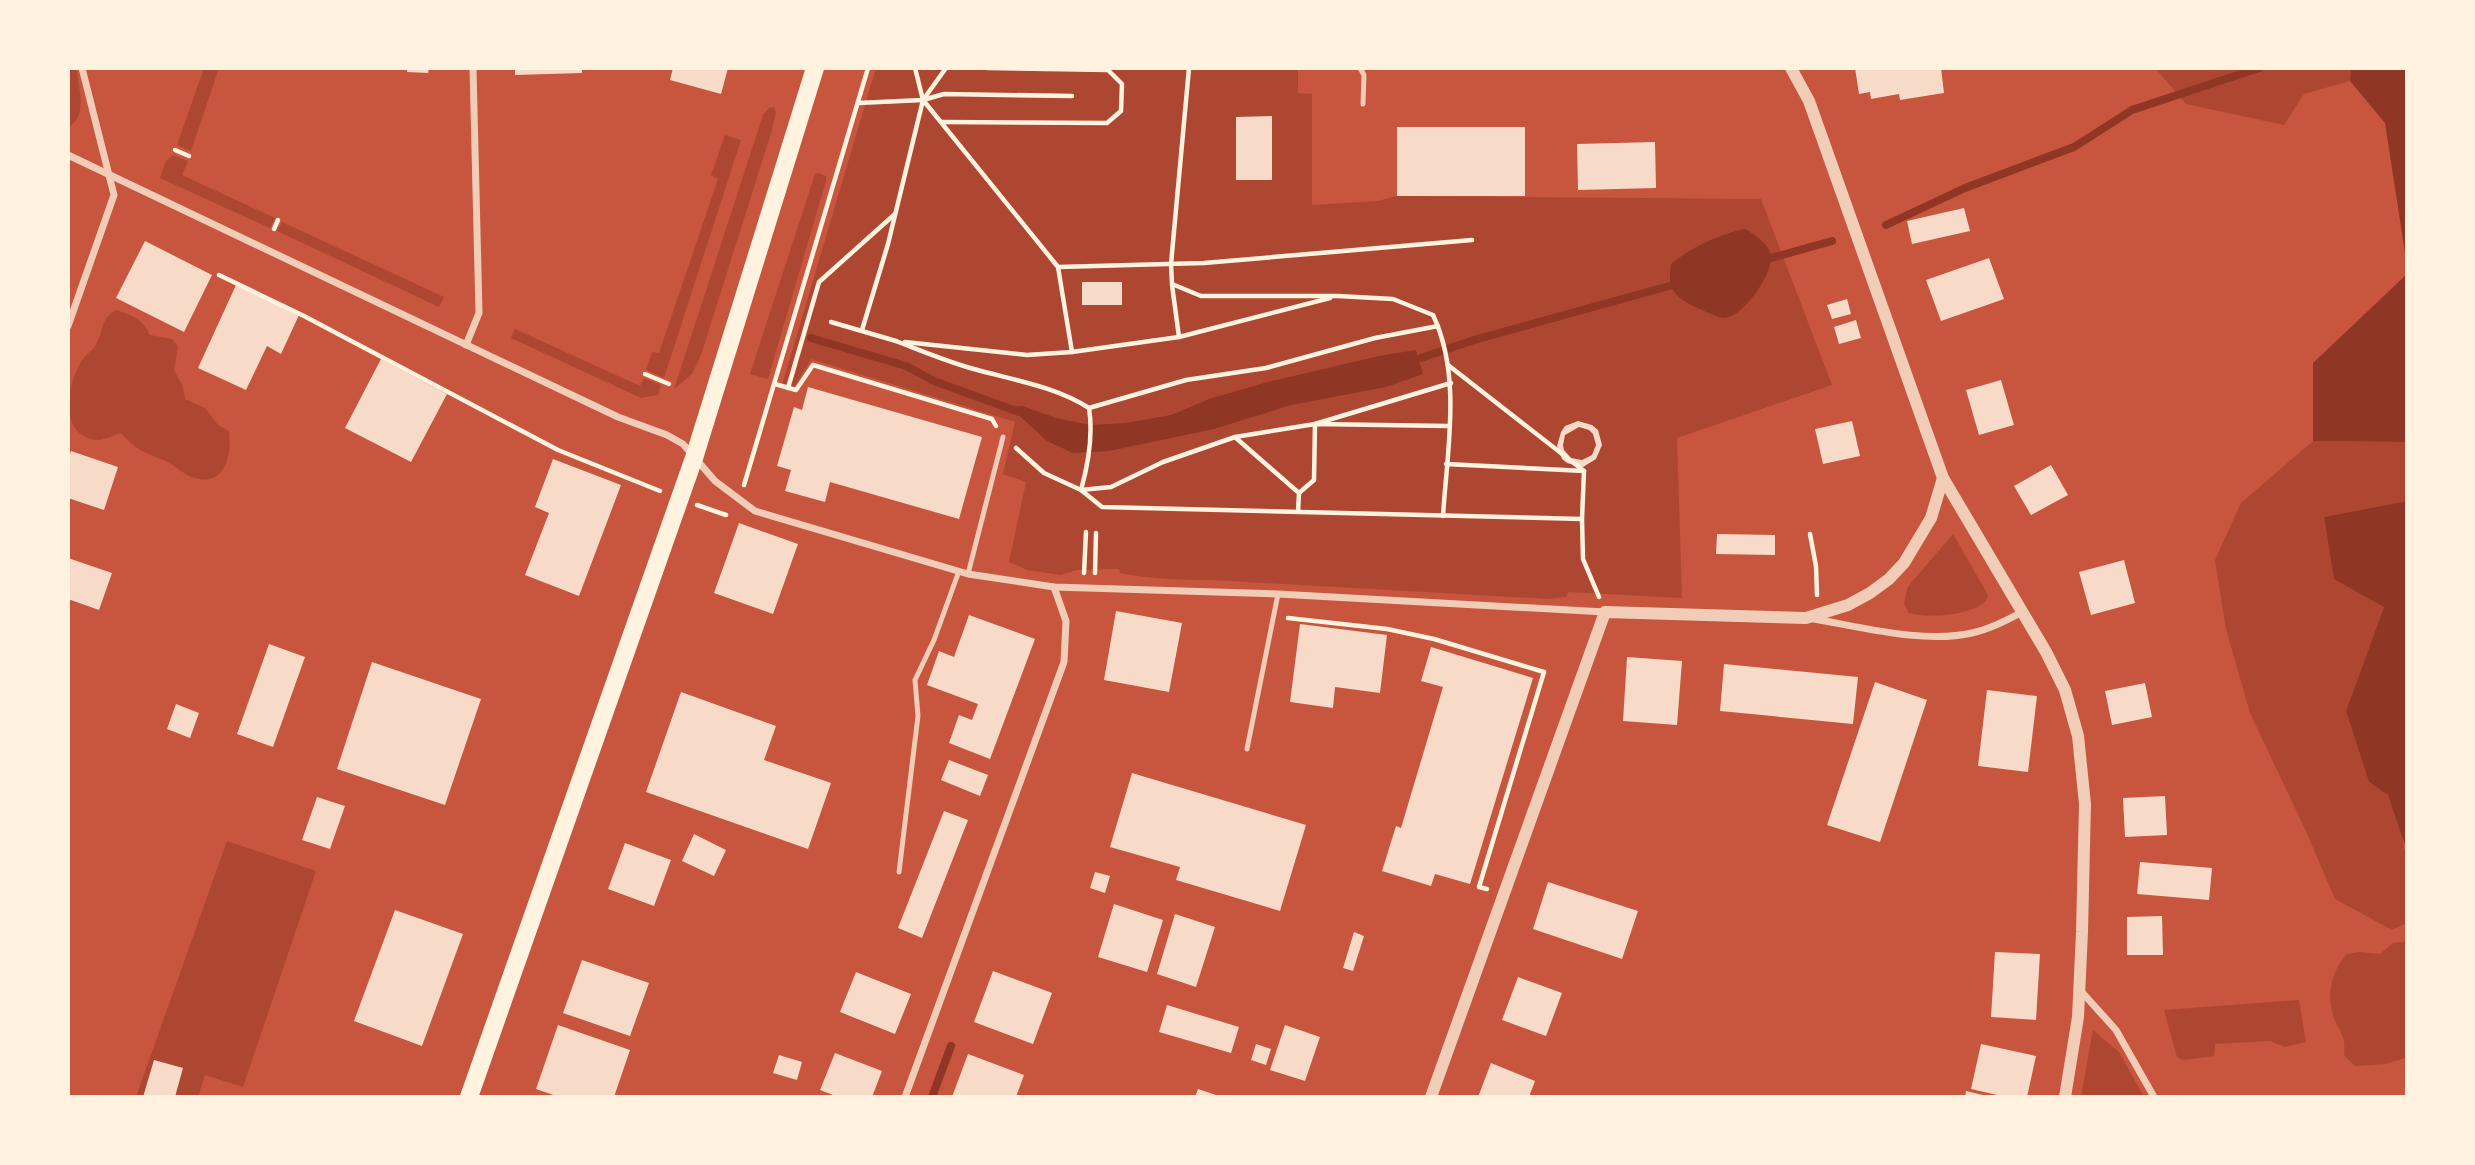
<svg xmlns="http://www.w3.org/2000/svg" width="2475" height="1165" font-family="Manrope,sans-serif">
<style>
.green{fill:#ae4732}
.water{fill:#8f3625}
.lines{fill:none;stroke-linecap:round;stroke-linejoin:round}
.stream{stroke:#8f3625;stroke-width:8}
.building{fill:#f7dbc8;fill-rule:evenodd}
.path{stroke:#fff3e0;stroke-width:4.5}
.service{stroke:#f1ccb7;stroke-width:5}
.minor{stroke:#f1ccb7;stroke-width:7}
.tertiary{stroke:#f1ccb7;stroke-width:12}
.primary{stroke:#fff3e0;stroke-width:18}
</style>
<rect width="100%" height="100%" fill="#c8553d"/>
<g class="green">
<path d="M68,68H76L77,72C79,90 88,117 68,127Z"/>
<path d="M204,68H219L191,151L177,145Z"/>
<path d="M876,68H1298V93L1312,94V205L1378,201L1397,196L1761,199L1832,385L1677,438L1682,598L1568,592L1566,597L1549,599L1211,580C1180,580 1150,579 1120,573L1119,569L1077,570L1061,575L1027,570L1009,562L1026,482L1003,474L1015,422L811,359L794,388L782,385Z"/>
<path d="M2155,68H2351L2350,81L2304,94L2284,125L2186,104Z"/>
<path d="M774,107L776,112L772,130L701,355L692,374L674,389L763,115L769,108Z"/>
<path d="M725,135L741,140L664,378L646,370L652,352L659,353L718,179L711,175Z"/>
<path d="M173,155L188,161L182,175L275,218L270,228L160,178L166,161Z"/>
<path d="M818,173L826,176V181L768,379L750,374L815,174Z"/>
<path d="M282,222L444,297L439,307L277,231Z"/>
<path d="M116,310C131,315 143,319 150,335L172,339L178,346L174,370L183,387L185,399L205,408L218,425L229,431C232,453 226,487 195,478C185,476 176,466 167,462C145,451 138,453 121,433C114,435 103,441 95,440C58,433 67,386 81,362C84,356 91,352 95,346C105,330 99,320 116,310Z"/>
<path d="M515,329L640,386L644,378L661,385L658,395L641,398L511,338Z"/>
<path d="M2313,441L2407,442V501L2324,517L2334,578L2384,607L2346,711L2369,782L2388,795L2400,825L2404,849L2407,851V923L2392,930L2335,899L2305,829L2250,713L2226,629L2215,560L2241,503Z"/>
<path d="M1953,534L1988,595L1986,601C1972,615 1928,619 1909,613L1904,604L1907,589L1911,583Z"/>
<path d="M227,841L316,871L243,1087L205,1075L198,1097H136Z"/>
<path d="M2407,941V1057L2386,1064L2355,1066L2344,1055C2346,1034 2341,1036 2334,1018C2326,996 2331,971 2347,954L2360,952L2380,954L2393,943Z"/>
<path d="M2299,1000L2306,1042L2285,1047L2270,1041L2215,1044L2214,1056L2183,1060L2177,1057L2164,1010Z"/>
<path d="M2093,1030L2119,1052L2144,1097H2081Z"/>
</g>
<g class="water">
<path d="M2351,68H2407V266L2385,123L2350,81Z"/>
<path d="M1746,229C1754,235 1770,244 1771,256C1773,274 1743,317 1725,318C1718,318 1710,313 1704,311C1679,299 1666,295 1671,264C1690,248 1721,233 1746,229Z"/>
<path d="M2407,274V442L2313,441V363Z"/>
<path d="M1416,350L1423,374L1386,387L1291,405L1214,429L1109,451L1073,453L1047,441L1010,407L1023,406L1056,418L1090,425L1126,423L1171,415L1209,399L1268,382L1379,356Z"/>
<path d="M2407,501V851L2388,795L2369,782L2346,711L2384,607L2334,579L2324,517Z"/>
</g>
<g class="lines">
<g class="stream">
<path d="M1886,225L1965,188L2074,147L2132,110L2259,68"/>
<path d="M1764,260L1832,241"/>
<path d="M811,338L906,366L934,381L1019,412"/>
<path d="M1421,358L1474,340L1680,283"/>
<path d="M932,1097L951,1046"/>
</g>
</g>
<g class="building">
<path d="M407,68H429L428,73L407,72Z"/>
<path d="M515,68H582V73L515,75Z"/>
<path d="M673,68H728L721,94L670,80Z"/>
<path d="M1855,68H1941L1944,93L1900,100L1899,94L1871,99L1870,92L1859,94Z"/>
<path d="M1272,116V180H1236V117Z"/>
<rect x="1397" y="127" width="128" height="69"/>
<path d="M1655,142L1656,188L1578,190L1577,144Z"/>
<path d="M1964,208L1970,231L1912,244L1907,221Z"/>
<path d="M145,241L212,275L184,332L116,298Z"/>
<path d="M1989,258L2004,299L1941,321L1926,280Z"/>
<rect x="1082" y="282" width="40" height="23"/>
<path d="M236,285L299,315L281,354L267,346L246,390L198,368Z"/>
<path d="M1847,299L1851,314L1832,319L1827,305Z"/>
<path d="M1856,320L1861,338L1839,344L1834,327Z"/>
<path d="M381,359L447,394L411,462L345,428Z"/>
<path d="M2001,380L2014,425L1979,435L1966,390Z"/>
<path d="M808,387L982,437L959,519L830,482L825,502L785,491L791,470L777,466L794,407L802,410Z"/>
<path d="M1578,421L1592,425L1598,430L1602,445L1596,459L1583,467L1567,463L1562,459L1557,446L1561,432L1565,426ZM1579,427L1589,430L1593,434L1596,445L1592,455L1582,460L1571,458L1564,450L1563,445L1565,435Z"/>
<path d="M1852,421L1860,456L1823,464L1815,429Z"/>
<path d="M71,451L118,467L104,510L68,498V460Z"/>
<path d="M553,459L621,485L579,596L525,575L549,513L535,507Z"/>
<path d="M2051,465L2068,495L2031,515L2014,486Z"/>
<path d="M739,523L798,544L773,614L714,593Z"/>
<path d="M1717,534L1775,535V555L1716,554Z"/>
<path d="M68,558L112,573L99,610L68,599Z"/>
<path d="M2124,560L2135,603L2091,615L2079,572Z"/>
<path d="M1116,611L1182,623L1169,692L1104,680Z"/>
<path d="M969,615L1035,639L990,759L949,743L959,715L972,720L978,704L927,685L939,651L954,657Z"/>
<path d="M1300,624L1387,635L1380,693L1335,687L1333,708L1290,702Z"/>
<path d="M269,644L305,657L273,747L237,734Z"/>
<path d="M1431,647L1533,678L1470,884L1435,874L1431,886L1382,871L1396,826L1401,828L1443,687L1421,681Z"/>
<path d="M1627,657L1682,661L1677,725L1623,721Z"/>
<path d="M372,662L481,699L445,805L337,769Z"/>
<path d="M1724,664L1858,677L1853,724L1720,711Z"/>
<path d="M1875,682L1927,700L1880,842L1827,825Z"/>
<path d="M2145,683L2152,717L2112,725L2105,691Z"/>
<path d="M1987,690L2037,696L2028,772L1978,766Z"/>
<path d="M681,692L776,726L764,760L831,783L808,849L646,792Z"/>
<path d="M176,704L199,713L190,738L167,729Z"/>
<path d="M949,760L988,775L980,796L941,780Z"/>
<path d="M1132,773L1306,825L1280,911L1176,880L1180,867L1110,847Z"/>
<path d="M2165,796L2167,835L2125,837L2123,798Z"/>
<path d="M317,797L345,806L330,849L302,840Z"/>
<path d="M944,811L968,820L922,938L898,928Z"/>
<path d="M694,834L726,850L714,876L682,861Z"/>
<path d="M625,843L671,860L654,906L608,889Z"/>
<path d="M2140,862L2212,868L2209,900L2137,894Z"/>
<path d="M1095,872L1110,876L1105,893L1090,888Z"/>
<path d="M1548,882L1638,911L1622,959L1533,929Z"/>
<path d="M1114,904L1163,920L1147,972L1098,957Z"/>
<path d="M395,910L463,934L422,1046L354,1021Z"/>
<path d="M1175,914L1215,927L1196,987L1157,974Z"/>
<path d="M2162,916L2163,955H2127V917Z"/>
<path d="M1354,932L1364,936L1353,971L1343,968Z"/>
<path d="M1995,952L2040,954L2036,1020L1991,1017Z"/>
<path d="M582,960L649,983L630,1036L563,1013Z"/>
<path d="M993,971L1052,993L1033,1044L974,1022Z"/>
<path d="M856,972L911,994L895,1034L840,1012Z"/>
<path d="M1518,977L1562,993L1546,1036L1502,1020Z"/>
<path d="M1167,1005L1239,1027L1231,1053L1159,1032Z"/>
<path d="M558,1025L630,1050L614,1097H559L536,1089Z"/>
<path d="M1285,1025L1320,1037L1305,1081L1270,1070Z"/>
<path d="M1256,1044L1271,1049L1266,1065L1251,1060Z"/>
<path d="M1981,1044L2036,1056L2027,1097H2006L1971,1089Z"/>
<path d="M835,1053L882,1071L872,1097H838L820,1090Z"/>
<path d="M968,1054L1024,1075L1016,1097H952Z"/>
<path d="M779,1055L802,1062L797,1080L773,1073Z"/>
<path d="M154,1060L183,1068L175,1097H143Z"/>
<path d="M1491,1063L1535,1081L1529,1097H1478Z"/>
<path d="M1198,1089L1219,1096V1097H1195Z"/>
<path d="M1966,1091L1987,1096L1986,1097H1965Z"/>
</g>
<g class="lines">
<g class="path">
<path d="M915,68L923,100L1058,267L1204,263L1472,240"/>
<path d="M1189,68L1171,264L1172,284L1201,296H1338L1393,299L1433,315C1462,376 1447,451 1443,516"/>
<path d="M858,103L923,100L944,94L1072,96"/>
<path d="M942,122L1107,123L1121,111L1122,84L1108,70L987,68"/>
<path d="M175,150L189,156"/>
<path d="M274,229L278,220"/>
<path d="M1058,267L1072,352"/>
<path d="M219,275L304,316L558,450L660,491"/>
<path d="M1172,285L1179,337L1330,298"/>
<path d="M831,322L896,341"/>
<path d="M862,330L888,244L923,100L946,68"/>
<path d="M896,341C922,351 948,362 974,369C1013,380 1054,386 1089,408L1186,380L1266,368L1375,338L1438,326"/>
<path d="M905,342L1027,355L1072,352L1179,337"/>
<path d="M1448,365L1584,471"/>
<path d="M645,374L669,384"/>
<path d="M775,384L796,390L813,365L992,419L996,426"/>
<path d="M788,388L819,282L895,214"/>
<path d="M1089,408C1093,433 1088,465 1081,490L1102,507L1582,519L1583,559L1599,597"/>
<path d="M1236,438L1299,493"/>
<path d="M1016,448L1044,473L1081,490L1111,487L1163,462L1235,437L1315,424L1451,383"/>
<path d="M1446,464L1584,471L1582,519"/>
<path d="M744,485L868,68"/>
<path d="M697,505L726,515"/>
<path d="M1298,512L1299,493L1314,480L1315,424L1448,426"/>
<path d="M1810,534L1816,566L1817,595"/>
<path d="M1084,573L1086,532"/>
<path d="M1095,573L1096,533"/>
<path d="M1288,618L1387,629L1434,639L1544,672L1479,887L1487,889"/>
</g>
<g class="service">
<path d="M1360,68L1364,75L1363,104"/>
<path d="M968,574L1003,437"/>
<path d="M1247,749L1278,594"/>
<path d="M899,872L918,716L915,680L934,640L959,571"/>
</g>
<g class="minor">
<path d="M68,155L618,417L667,435L683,444L715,481L755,511L968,574L1054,587L1278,594L1605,612"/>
<path d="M68,326L114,195L82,68"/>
<path d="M466,345L479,313L473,68"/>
<path d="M1814,619C1862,627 1924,644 1972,633C1990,629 2006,621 2022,612"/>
<path d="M2080,990L2116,1030L2154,1097"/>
<path d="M905,1097L1064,662L1066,621L1054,587"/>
</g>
<g class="tertiary">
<path d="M1791,68L1809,101L1943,478L2046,652L2065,690L2078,736L2085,804L2082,932L2078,1017L2065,1097"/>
<path d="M1431,1097L1605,612L1806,618L1848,605L1870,593L1889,579L1904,563L1931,518L1943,478"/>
</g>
<path class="primary" d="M469,1097L694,458L815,68"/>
</g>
<rect width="2475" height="1165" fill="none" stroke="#fff3e0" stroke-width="140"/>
</svg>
